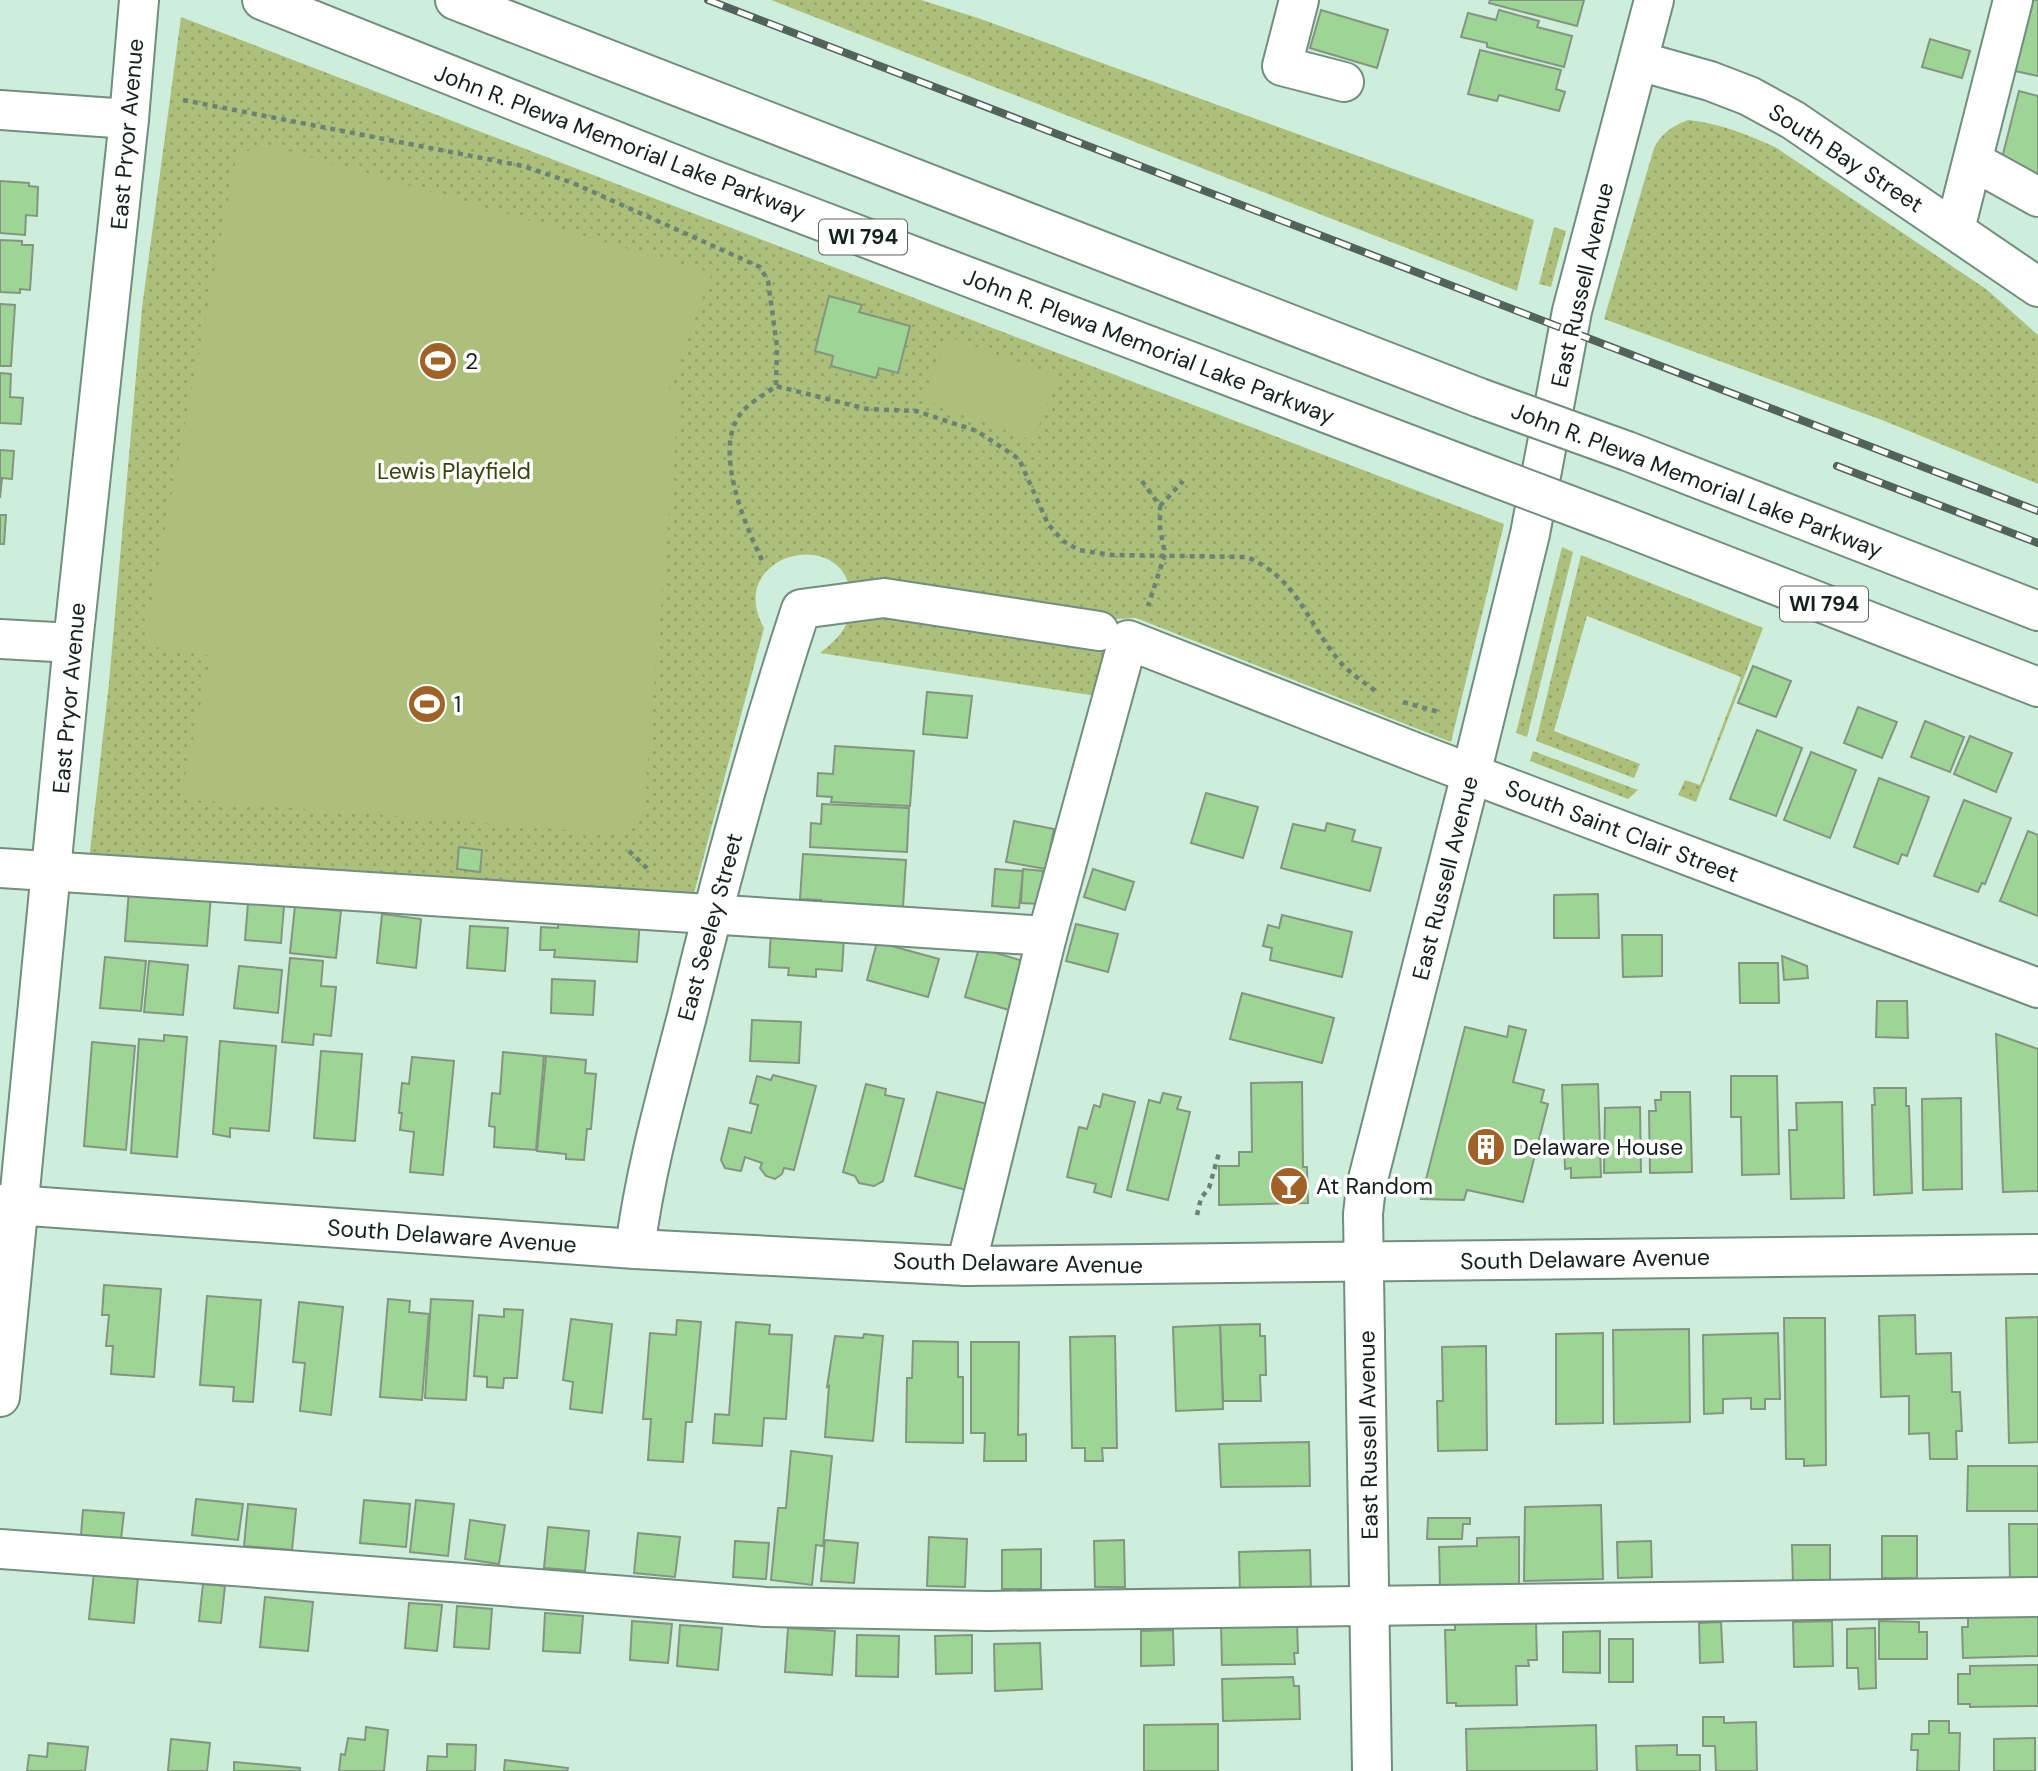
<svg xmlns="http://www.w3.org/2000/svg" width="2038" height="1771" font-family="'DM Sans',sans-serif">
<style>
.grass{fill:url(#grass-dots)}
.garden{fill:#acbf7b}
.building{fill:#9ed495;stroke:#839680;stroke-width:2}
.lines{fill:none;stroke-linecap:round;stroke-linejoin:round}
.minor-casing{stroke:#718e7e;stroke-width:42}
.major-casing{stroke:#718e7e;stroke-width:42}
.path{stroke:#6d8276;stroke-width:4.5;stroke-dasharray:5 5;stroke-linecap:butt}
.minor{stroke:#fff;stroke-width:38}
.major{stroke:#fff;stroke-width:38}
.rail-casing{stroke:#51635a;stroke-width:8}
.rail{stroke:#fff;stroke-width:5;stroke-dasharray:16;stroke-linecap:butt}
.major-bridge-casing{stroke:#718e7e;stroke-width:42;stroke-linecap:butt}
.major-bridge{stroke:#fff;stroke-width:38}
.labels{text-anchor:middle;stroke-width:7;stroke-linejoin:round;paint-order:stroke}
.shield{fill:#fff;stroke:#5b645f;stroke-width:2}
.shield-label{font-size:21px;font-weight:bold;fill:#15211b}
.street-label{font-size:23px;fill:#15211b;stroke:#fff}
.poi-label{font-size:23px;fill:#15211b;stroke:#fff;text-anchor:start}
.park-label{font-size:23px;fill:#38440b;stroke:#fff}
</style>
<defs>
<pattern id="grass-dots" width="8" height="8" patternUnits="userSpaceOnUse" patternTransform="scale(1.75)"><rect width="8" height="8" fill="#acbf7b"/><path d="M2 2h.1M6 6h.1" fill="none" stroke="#93a46a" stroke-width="1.8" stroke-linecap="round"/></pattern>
</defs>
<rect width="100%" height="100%" fill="#ceeddb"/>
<g class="grass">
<path d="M771,0H921L978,18L1534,220L1517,291Z"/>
<path d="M181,17L1504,524L1451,742L1136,618L1116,619L1096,696L820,653C839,638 851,626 851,601C851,522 722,552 764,628L692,901L89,860L109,683L142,308Z"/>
<path d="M1688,120C1719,123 1746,134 1775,147L1986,289L2038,335V484L1882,420L1604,319L1654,148C1662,133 1671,127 1688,120Z"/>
<path d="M1554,227L1566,231L1551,287L1539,284Z"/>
<path d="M1562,547L1573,552L1527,737L1516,733Z"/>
<path d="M1581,555L1763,628L1696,802L1678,795L1685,780L1700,785L1741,677L1587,616L1554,731L1640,764L1634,778L1536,741Z"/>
<path d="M1533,751L1638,790L1628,799L1530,761Z"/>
</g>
<g class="garden">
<path d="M261,143L712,273L669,389L680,390L643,814L618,834L180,799L211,656L143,645L236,158Z"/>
<path d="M947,336L1057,377L1033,441L923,399Z"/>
</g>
<g class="building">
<path d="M1490,0H1584L1577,26L1489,3Z"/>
<path d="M2033,0H2038V76L2015,71Z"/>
<path d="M1321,10L1388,30L1377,68L1310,48Z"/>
<path d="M1499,10L1539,21L1537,27L1572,36L1564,67L1487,47V43L1461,37L1468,13L1496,20Z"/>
<path d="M1930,39L1970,51L1962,78L1922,67Z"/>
<path d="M1480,50L1561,70L1556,89L1565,92L1559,111L1499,95L1497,101L1468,94Z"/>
<path d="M2019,91L2038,96V176L2000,166Z"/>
<path d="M0,181L29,183V186L38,187L37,216L26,215L25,235L0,233Z"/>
<path d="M0,240L22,241V245H33L30,290L20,289V293L0,292Z"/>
<path d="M829,296L862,305L859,312L910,326L898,373L879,368L876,378L831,366L833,356L815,351Z"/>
<path d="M0,304L15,305L11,366H0Z"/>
<path d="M0,373L11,374L10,397L23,398L21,424L0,423Z"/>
<path d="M0,450L14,451L12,479L2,478L0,498Z"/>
<path d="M0,515H6L4,544H0Z"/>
<path d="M1753,666L1791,681L1776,717L1738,703Z"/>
<path d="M927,692L972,696L967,738L923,734Z"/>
<path d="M1858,707L1897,722L1882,758L1844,743Z"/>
<path d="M1925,721L1964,737L1950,772L1911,757Z"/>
<path d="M1757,730L1802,748L1776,816L1730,799Z"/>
<path d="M1970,736L2012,753L1996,792L1954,774Z"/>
<path d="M835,746L914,751L910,806L831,802L832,797L817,796L818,773L833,774Z"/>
<path d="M1811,752L1856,770L1830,838L1784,820Z"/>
<path d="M1879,778L1929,797L1907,856L1902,854L1898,864L1854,847Z"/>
<path d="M1206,793L1258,807L1243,858L1191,843Z"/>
<path d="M1964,800L2011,818L1985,884L1982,883L1978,892L1934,876Z"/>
<path d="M822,804L909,808L907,852L810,847L811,823L821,824Z"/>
<path d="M1014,821L1054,829L1046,869L1006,862Z"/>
<path d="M1327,823L1355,830L1352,841L1381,848L1370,891L1281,868L1293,824L1325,831Z"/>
<path d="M2028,831L2038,835V916L2000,901Z"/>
<path d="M459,847L482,850L480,872L457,869Z"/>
<path d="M803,854L906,860L903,907L855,904V908L821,906V900L800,899Z"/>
<path d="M995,869L1023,871L1019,908L992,906Z"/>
<path d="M1023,869L1043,871L1040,904L1021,903Z"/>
<path d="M1093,869L1134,882L1125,910L1084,897Z"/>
<path d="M129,890L211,895L207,946L125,941Z"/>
<path d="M1598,894L1599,938H1554V895Z"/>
<path d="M248,903L284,906L281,943L245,940Z"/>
<path d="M295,906L341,911L336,958L290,953Z"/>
<path d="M382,914L421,919L416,968L377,963Z"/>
<path d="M559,915L640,919L637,962L554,957L555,950H540L541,927L558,928Z"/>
<path d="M1282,915L1352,932L1342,977L1270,960L1272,948L1263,946L1268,925L1279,928Z"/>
<path d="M1076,924L1118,934L1108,972L1066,961Z"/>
<path d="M470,926L508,928L505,971L467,968Z"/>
<path d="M771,931L844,936L842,971L816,969V977L788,975L789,968L769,967Z"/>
<path d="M1622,935H1662V976L1623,977Z"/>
<path d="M877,942L939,959L928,997L867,980Z"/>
<path d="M979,948L1023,961L1009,1010L965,997Z"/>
<path d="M1782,956L1807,966L1808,978L1784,980Z"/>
<path d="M105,957L146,961L141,1011L100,1008Z"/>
<path d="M290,958L323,961L321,986L336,987L331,1036L314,1034L313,1045L282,1042Z"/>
<path d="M149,961L188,965L183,1015L144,1012Z"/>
<path d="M1739,963H1778L1779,1003H1740Z"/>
<path d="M239,966L282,970L278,1013L234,1008Z"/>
<path d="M552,979L595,981L593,1015L551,1013Z"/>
<path d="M1242,993L1334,1018L1322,1063L1230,1039Z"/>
<path d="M1877,1001H1907L1908,1038L1876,1037Z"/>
<path d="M752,1020L801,1022L799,1063L750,1061Z"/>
<path d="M1509,1026L1526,1030L1513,1082L1544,1090L1541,1102L1548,1104L1523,1202L1467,1190L1464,1200L1421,1199L1465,1027L1507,1037Z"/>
<path d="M1996,1034L2038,1049V1191L2003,1192Z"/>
<path d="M164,1035L187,1037L177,1157L131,1153L139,1039L164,1041Z"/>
<path d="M220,1041L276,1046L269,1131L230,1128V1137L213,1134Z"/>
<path d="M92,1042L135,1046L126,1150L84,1146Z"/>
<path d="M321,1051L362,1054L355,1141L314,1138Z"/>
<path d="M503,1052L544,1056L536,1150L494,1147L495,1127L489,1126L492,1093L500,1094Z"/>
<path d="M546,1056L586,1060L585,1073L596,1074L591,1129H587L584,1160L566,1159V1154L537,1151Z"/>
<path d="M412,1057L454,1061L443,1175L410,1172L414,1132L400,1130L402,1113H399L402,1083L409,1084Z"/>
<path d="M773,1075L816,1086L794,1170L784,1168L782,1174L775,1179L766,1176L760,1168L762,1163L745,1157L741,1171L725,1168L721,1160L729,1128L751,1133L758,1105L750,1103L757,1076L771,1080Z"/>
<path d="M1731,1076H1777L1779,1174L1742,1175L1741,1117H1731Z"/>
<path d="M1302,1082L1303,1167H1307L1308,1203L1219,1205V1166H1239V1152H1252L1251,1083Z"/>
<path d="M866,1084L886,1089L885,1095L904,1099L883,1181L874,1186L859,1183L855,1176L843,1172Z"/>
<path d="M1598,1084L1601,1177L1571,1178V1168L1565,1169L1562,1085Z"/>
<path d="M1874,1088H1906V1106H1909L1912,1193L1874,1195L1872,1105H1875Z"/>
<path d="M937,1092L988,1104L966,1190L915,1176Z"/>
<path d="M1661,1092H1690L1692,1172L1650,1173L1649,1111H1656L1655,1100H1661Z"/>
<path d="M1163,1093L1181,1097L1177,1109L1190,1112L1168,1200L1127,1190L1149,1100L1160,1103Z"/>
<path d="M1103,1094L1135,1102L1111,1197L1094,1192L1096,1184L1067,1177L1079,1127L1087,1129L1094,1105L1100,1107Z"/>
<path d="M1961,1098L1962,1189L1923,1190L1922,1099Z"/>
<path d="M1842,1102L1844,1198L1791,1199L1789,1130H1797L1796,1103Z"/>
<path d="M1640,1107L1641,1172L1604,1173L1605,1108Z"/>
<path d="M104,1285L161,1289L154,1377L111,1374L113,1346H106L109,1315H102Z"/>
<path d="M207,1296L261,1300L253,1402L233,1401L234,1387L200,1385Z"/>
<path d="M388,1299L410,1301L409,1312L429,1314L422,1400L380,1397Z"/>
<path d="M431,1299L473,1301L466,1400L425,1398Z"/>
<path d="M299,1302L343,1307L331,1415L300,1411L305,1363L293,1362Z"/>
<path d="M504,1309L523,1310L517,1378H504L503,1388L487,1387V1377L474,1376L479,1315L504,1317Z"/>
<path d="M1915,1315L1916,1354L1951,1353L1952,1392H1960L1962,1431H1956L1957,1459H1930L1929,1433L1909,1434V1396L1881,1397L1879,1316Z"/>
<path d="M2038,1317V1442L2009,1443L2006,1318Z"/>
<path d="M1784,1318H1825L1826,1465L1804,1466V1459H1786Z"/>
<path d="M571,1319L612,1324L602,1413L570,1409L573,1382L563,1380Z"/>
<path d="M677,1320L701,1322L692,1422H686L683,1462L648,1460L651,1419H643L650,1333L676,1335Z"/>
<path d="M736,1322L770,1325L769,1334L792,1335L786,1419L764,1418L762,1446L713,1443L715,1414L729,1415Z"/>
<path d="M1260,1324V1336H1265L1266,1375H1260L1261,1401H1223L1220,1325Z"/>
<path d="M1220,1325L1223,1409L1176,1411L1173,1327Z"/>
<path d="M1689,1329L1690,1422L1614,1424L1613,1330Z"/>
<path d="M1603,1333V1423L1556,1424V1334Z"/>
<path d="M1778,1333L1780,1399H1765V1409H1751V1398L1723,1399V1413L1704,1414L1703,1335Z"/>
<path d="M864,1334L883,1336L873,1441L825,1437L829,1386L827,1387L835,1336L863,1338Z"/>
<path d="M1115,1336L1117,1448H1102L1103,1461H1085V1448H1072L1070,1337Z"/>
<path d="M913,1341L958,1342V1377H963V1443L906,1442L907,1378H912Z"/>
<path d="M971,1342H1019L1018,1435L1026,1434V1461H984L985,1433H971Z"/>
<path d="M1486,1346L1487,1450L1438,1451L1437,1401H1443L1442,1347Z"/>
<path d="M1309,1442L1310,1486L1221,1487L1219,1444Z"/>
<path d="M791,1451L832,1456L823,1546L816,1545L812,1585L771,1580L778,1508H786Z"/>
<path d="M1968,1466H2038V1511H1967Z"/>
<path d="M196,1499L243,1504L238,1540L192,1535Z"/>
<path d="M364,1500L410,1504L406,1547L360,1543Z"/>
<path d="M416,1500L454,1504L448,1556L410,1552Z"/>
<path d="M248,1504L296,1509L292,1550L244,1546Z"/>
<path d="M1601,1505L1603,1579L1524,1581L1525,1507Z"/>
<path d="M83,1510L124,1513L121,1539L81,1535Z"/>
<path d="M1428,1518H1470V1524H1463L1462,1539H1427Z"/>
<path d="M470,1520L505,1525L499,1564L465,1559Z"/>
<path d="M2009,1524H2038V1579L2010,1580Z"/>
<path d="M548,1527L589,1531L585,1571L544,1568Z"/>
<path d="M638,1533L680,1537L675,1577L634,1573Z"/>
<rect x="1882" y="1536" width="35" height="42"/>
<path d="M929,1537L967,1539L965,1587L927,1586Z"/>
<path d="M1519,1537V1585L1440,1587L1439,1547L1477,1546V1538Z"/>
<path d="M825,1540L858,1543L854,1583L821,1581Z"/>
<path d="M1124,1540L1125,1587H1095L1094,1541Z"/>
<path d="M735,1541L769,1543L766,1579L733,1577Z"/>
<path d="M1651,1541L1652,1577L1618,1578L1617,1542Z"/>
<path d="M1792,1545H1830V1582L1793,1583Z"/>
<path d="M1041,1549V1589H1002V1550Z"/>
<path d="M1310,1550L1311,1590L1240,1592L1239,1552Z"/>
<path d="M94,1572L138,1577L134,1623L89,1619Z"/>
<path d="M203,1584L225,1586L221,1623L199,1621Z"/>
<path d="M265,1597L313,1602L308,1651L260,1647Z"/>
<path d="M409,1603L442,1605L437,1651L405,1648Z"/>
<path d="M457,1606L492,1609L489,1649L454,1647Z"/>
<path d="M545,1613L583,1616L580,1653L543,1651Z"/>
<path d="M2038,1615V1656L1963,1658L1962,1627H1968V1616Z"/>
<path d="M632,1621L672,1624L668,1663L630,1660Z"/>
<path d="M1536,1621L1537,1660H1528L1529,1666H1516L1517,1705L1456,1706V1703H1447L1445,1630H1455V1623Z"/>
<path d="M1832,1621L1833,1666L1794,1667L1793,1622Z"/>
<path d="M1879,1621L1919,1622V1632H1927V1659H1879Z"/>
<path d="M1297,1622L1298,1653H1294L1295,1664L1222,1665L1221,1624Z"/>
<path d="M1721,1622L1723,1662L1700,1663L1699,1623Z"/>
<path d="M680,1625L722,1628L718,1670L677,1666Z"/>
<path d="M788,1628L835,1631L832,1675L785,1672Z"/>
<path d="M1875,1628L1876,1688L1859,1689L1858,1668H1847V1629Z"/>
<path d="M1173,1630L1174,1665L1141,1666V1631Z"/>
<path d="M1600,1631V1673L1563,1672V1632Z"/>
<path d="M857,1635L899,1636L898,1677L856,1676Z"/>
<path d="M972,1635V1673L936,1674L935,1636Z"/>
<rect x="1609" y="1639" width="24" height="43"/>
<path d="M1040,1643L1042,1689L995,1691L994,1644Z"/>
<path d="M2038,1665V1706L1970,1707V1704H1958V1674H1970V1666Z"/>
<path d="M1293,1677L1294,1686H1299L1300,1719L1223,1721L1222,1679Z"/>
<path d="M1703,1717H1724V1723L1756,1722L1757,1771H1716L1715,1746H1703Z"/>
<path d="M1929,1721H1949V1733H1960L1959,1771H1917L1918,1750H1911L1912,1734H1929Z"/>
<path d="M1218,1724V1771H1144V1725Z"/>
<path d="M1596,1725L1597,1771H1467L1466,1729Z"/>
<path d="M366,1727L388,1730L384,1771H339L341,1754L345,1755L348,1738L365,1740Z"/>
<path d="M2035,1738V1771H1994V1739Z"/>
<path d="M171,1739L210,1743L207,1771H168Z"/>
<path d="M48,1743L88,1747L85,1771H27L29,1755L47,1757Z"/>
<path d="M447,1744L476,1745L475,1771H427L428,1756L447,1757Z"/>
<path d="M1677,1745V1755H1700V1771H1637L1636,1746Z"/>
<path d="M505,1760L568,1768L567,1771H504Z"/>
<path d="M234,1762L300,1768V1771H234Z"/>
</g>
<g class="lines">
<defs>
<g id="minor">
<path d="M1299,0L1282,66L1344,82"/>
<path d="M0,110L129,119"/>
<path d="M1973,161L2038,197"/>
<path d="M1955,229L2013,0"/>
<path d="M0,639L73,643"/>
<path d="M0,868L1047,936"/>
<path d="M0,1204L635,1249L966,1266L2038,1254"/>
<path d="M635,1249C645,1170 667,1093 687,1016C720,880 757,743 801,609L884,598L1099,631"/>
<path d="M966,1266L1047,936L1128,640L1427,757L2038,988"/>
<path d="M0,1397L73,643L129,119L139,0"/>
<path d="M0,1549L450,1582L765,1607L988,1611L2038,1597"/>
</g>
<g id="major">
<path d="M262,0L703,176L1468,467"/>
<path d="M455,0L1480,398"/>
<path d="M1639,61L1710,81L1749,96L1793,120L2038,287"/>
<path d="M1627,451L2038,611"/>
<path d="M1611,521L2038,687"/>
<path d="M1372,1771L1363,1214L1366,1187L1471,774L1530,534L1572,311L1654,0"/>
</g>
</defs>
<use href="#minor" class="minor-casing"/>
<use href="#major" class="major-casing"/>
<g class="path">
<path d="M183,100L523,166L573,183L760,267L768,281L777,347L776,386"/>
<path d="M1142,481L1160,506V528L1165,554L1148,606"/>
<path d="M1160,506L1183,481"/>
<path d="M762,560C744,523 712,447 742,412C750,402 766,394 776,386L867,409L916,411L977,431L1019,459L1048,524L1063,541L1079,550L1112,555L1247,557C1297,579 1305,618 1336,657C1347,672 1364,682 1378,693"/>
<path d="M1403,702L1439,712"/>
<path d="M629,851L650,871"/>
<path d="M1197,1215L1201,1198L1209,1188L1219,1153"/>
</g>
<use href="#minor" class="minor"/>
<use href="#major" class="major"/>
<defs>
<g id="rail">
<path d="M708,0L2038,511"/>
<path d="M1837,466L2038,543"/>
</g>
</defs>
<use href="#rail" class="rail-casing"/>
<use href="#rail" class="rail"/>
<defs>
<g id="major-bridge">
<path d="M1480,398L1627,451"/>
<path d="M1468,467L1611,521"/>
</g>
</defs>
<use href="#major-bridge" class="major-bridge-casing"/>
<use href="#major-bridge" class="major-bridge"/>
</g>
<defs>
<symbol id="stadium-disc" viewBox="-11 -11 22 22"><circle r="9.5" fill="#a06227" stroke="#fff"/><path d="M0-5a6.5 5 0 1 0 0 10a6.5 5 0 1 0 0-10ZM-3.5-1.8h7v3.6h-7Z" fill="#fff"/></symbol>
<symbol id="building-disc" viewBox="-11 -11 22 22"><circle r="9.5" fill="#a06227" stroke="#fff"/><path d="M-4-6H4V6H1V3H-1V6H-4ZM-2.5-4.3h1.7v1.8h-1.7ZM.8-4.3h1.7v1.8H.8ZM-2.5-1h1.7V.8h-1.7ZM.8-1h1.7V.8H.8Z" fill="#fff"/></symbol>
<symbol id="bar-disc" viewBox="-11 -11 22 22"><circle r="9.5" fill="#a06227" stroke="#fff"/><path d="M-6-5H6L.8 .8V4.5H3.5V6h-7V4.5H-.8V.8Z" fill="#fff"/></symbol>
</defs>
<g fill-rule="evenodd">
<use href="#stadium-disc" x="416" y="339" width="44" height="44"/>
<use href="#stadium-disc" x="405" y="682" width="44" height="44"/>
<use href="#building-disc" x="1464" y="1125" width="44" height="44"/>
<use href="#bar-disc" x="1267" y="1164" width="44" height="44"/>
</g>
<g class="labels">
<g class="shield">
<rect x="819" y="219.5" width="88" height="35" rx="5"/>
<rect x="1780" y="586.5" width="88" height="35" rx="5"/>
</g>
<g class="shield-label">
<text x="863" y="244">WI 794</text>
<text x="1824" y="611">WI 794</text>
</g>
<g class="street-label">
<text transform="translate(127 134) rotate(-85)" y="8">East Pryor Avenue</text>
<text transform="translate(620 142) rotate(21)" y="8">John R. Plewa Memorial Lake Parkway</text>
<text transform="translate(1846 158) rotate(33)" y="8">South Bay Street</text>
<text transform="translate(1582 285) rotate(-77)" y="8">East Russell Avenue</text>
<text transform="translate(1149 346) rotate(21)" y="8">John R. Plewa Memorial Lake Parkway</text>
<text transform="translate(1697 480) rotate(21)" y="8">John R. Plewa Memorial Lake Parkway</text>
<text transform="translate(69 698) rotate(-85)" y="8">East Pryor Avenue</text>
<text transform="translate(1622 831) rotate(21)" y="8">South Saint Clair Street</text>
<text transform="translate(1445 878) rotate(-76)" y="8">East Russell Avenue</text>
<text transform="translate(710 927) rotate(-75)" y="8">East Seeley Street</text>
<text transform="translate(452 1236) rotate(4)" y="8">South Delaware Avenue</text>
<text transform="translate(1585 1259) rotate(-1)" y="8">South Delaware Avenue</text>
<text transform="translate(1018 1263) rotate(1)" y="8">South Delaware Avenue</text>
<text transform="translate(1368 1435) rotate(-91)" y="8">East Russell Avenue</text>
</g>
<g class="poi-label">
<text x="465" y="369">2</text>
<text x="454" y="712">1</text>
<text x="1513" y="1155">Delaware House</text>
<text x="1316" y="1194">At Random</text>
</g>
<g class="park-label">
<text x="454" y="479">Lewis Playfield</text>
</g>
</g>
</svg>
